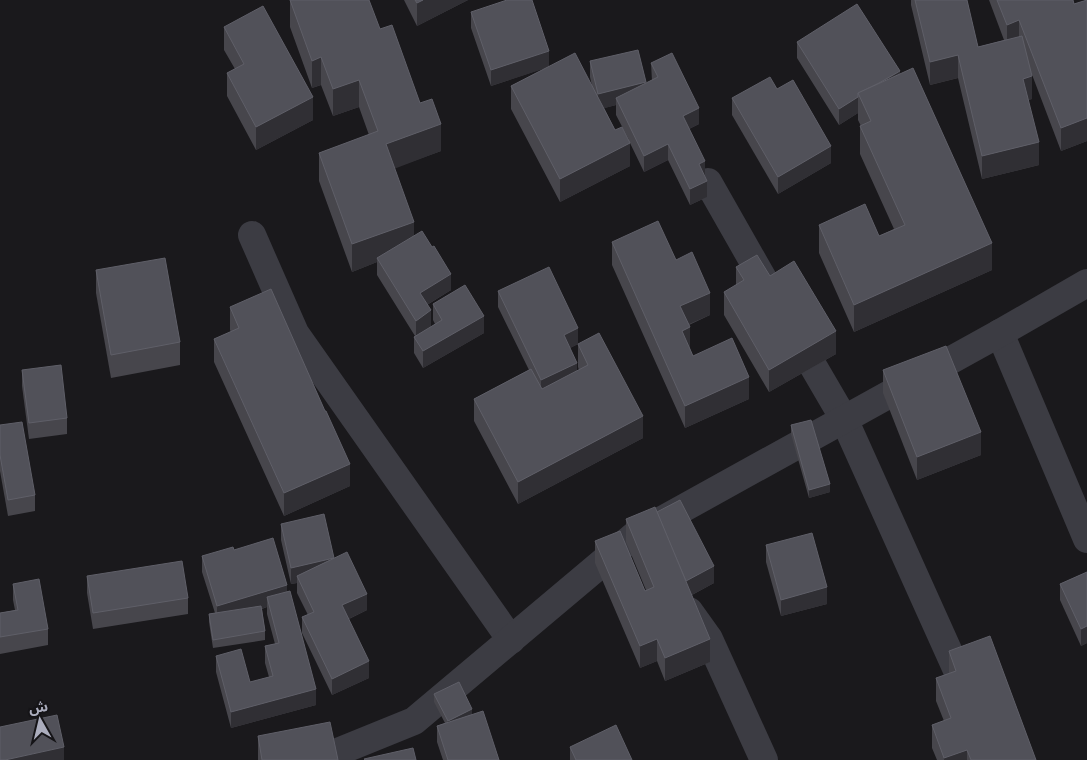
<svg xmlns="http://www.w3.org/2000/svg" width="1087" height="760" font-family="'Titillium Web','Noto Sans Arabic',sans-serif">
<style>
.lines{fill:none;stroke-linecap:round;stroke-linejoin:round}
.minor{stroke:#3c3c43;stroke-width:28}
.wall{fill:#47464c;fill-rule:evenodd}
.shaded-wall{fill:#302f34}
.building{fill:#515159;stroke:#5f5f68}
</style>
<rect width="100%" height="100%" fill="#1a191c"/>
<g class="lines">
<g class="minor">
<path d="M708,182L770,291"/>
<path d="M252,235L295,333L511,640"/>
<path d="M1000,333L1087,539"/>
<path d="M795,335L844,419L965,688"/>
<path d="M689,611L709,639L764,760"/>
<path d="M318,760L414,721L635,535L1000,333L1087,283"/>
</g>
</g>
<g class="wall">
<path d="M290,0L380,29L420,103L441,151L394,168L414,235L451,290L427,305L431,327L435,324L433,320V304L484,333L423,368L414,353V337L415,336L377,275V262L352,272L319,181V153L369,135L359,107L333,116L321,85L312,88L290,27Z"/>
<path d="M404,0H468L417,26Z"/>
<path d="M911,0H967L978,47L1004,40L989,0H1073L1074,4L1087,0V141L1061,151L1031,72L1032,99L1028,100L1039,165L982,179L958,78L930,85L911,5Z"/>
<path d="M471,12L549,67L592,86L590,77V61L646,84L652,81L651,63L699,124L689,129L705,177L707,197L690,205L668,160L644,172L630,143V166L560,202L511,109V86L548,67L491,86L471,28ZM616,105V115L629,140L615,130L604,108Z"/>
<path d="M224,27L313,120L256,150L227,96V73L235,69L224,50Z"/>
<path d="M797,42L900,74L992,270L854,332L819,253V225L879,236L894,229L860,154V126H861L858,120V113L839,125L797,58Z"/>
<path d="M777,89L831,163L778,194L732,115V98Z"/>
<path d="M612,242L676,260L710,315L689,325L690,349L693,356L749,399L685,428L612,265Z"/>
<path d="M736,267L770,276L836,354L769,392L724,315V292L736,285Z"/>
<path d="M96,270L180,342V365L111,378L96,293Z"/>
<path d="M498,291L578,344L643,438L518,504L474,421V399L529,370L498,307ZM578,344V367L579,370L577,371L570,348Z"/>
<path d="M230,307L350,486L284,516L214,362V339L231,332L230,330Z"/>
<path d="M22,370L67,418V434L29,439L22,386Z"/>
<path d="M883,370L981,455L917,480L883,393Z"/>
<path d="M0,425L35,495V511L8,516L0,471Z"/>
<path d="M791,425L830,492L809,498L791,434Z"/>
<path d="M626,519L714,583L692,595L710,662L665,681L657,661L640,668L595,563V541L645,591L646,590L626,542Z"/>
<path d="M281,524L334,559L367,610L349,619L369,678L332,695L302,633V617L308,615L297,593V583L291,584L281,540Z"/>
<path d="M766,545L827,604L781,616L766,562Z"/>
<path d="M234,550L287,592L316,705L231,728L216,672V656L250,682L269,677L265,663V646L275,644L267,614V607L262,609L265,631V640L213,648L209,622V614L215,613L202,572V556Z"/>
<path d="M1087,572V643L1081,646L1060,600V584Z"/>
<path d="M87,576L188,598V614L93,629L87,593Z"/>
<path d="M13,584L48,629V645L0,654V613L15,610L13,600Z"/>
<path d="M949,651L1036,760H937L932,748V725L944,721L936,701V678L949,674Z"/>
<path d="M434,694L472,715L499,760H443L437,742V726L445,723L434,702Z"/>
<path d="M258,736L338,760H258Z"/>
<path d="M570,747L632,760H570Z"/>
</g>
<g class="shaded-wall">
<path d="M423,0H468L417,26V3Z"/>
<path d="M1019,20V42L1007,48V25Z"/>
<path d="M549,51V67L491,86V70Z"/>
<path d="M958,55V78L930,85V62Z"/>
<path d="M321,57V85L312,88V61Z"/>
<path d="M900,71V87L860,96Z"/>
<path d="M1032,76V99L1023,101V79Z"/>
<path d="M359,80V107L333,116V89Z"/>
<path d="M646,82V98H616V105L598,110V94Z"/>
<path d="M313,97V120L256,150V127Z"/>
<path d="M858,97V113L839,125V109Z"/>
<path d="M699,108V124L683,132V116Z"/>
<path d="M1087,118V141L1061,151V128Z"/>
<path d="M441,124V151L386,172V144Z"/>
<path d="M1039,142V165L982,179V156Z"/>
<path d="M630,143V166L560,202V179Z"/>
<path d="M668,144V160L644,172V156Z"/>
<path d="M831,146V163L778,194V177Z"/>
<path d="M705,161V177L699,181V164Z"/>
<path d="M707,181V197L690,205V189Z"/>
<path d="M414,222V249L377,258V262L352,272V244Z"/>
<path d="M992,243V270L854,332V305Z"/>
<path d="M451,274V290L420,309V293Z"/>
<path d="M710,293V315L680,328V306Z"/>
<path d="M431,310V327L416,337V321Z"/>
<path d="M484,316V333L423,368V351Z"/>
<path d="M690,327V350L682,331Z"/>
<path d="M578,328V344L564,351V335Z"/>
<path d="M836,331V354L769,392V370Z"/>
<path d="M577,363V379L541,396V380Z"/>
<path d="M749,377V399L685,428V406Z"/>
<path d="M643,416V438L518,504V482Z"/>
<path d="M981,432V455L917,480V457Z"/>
<path d="M350,464V486L284,516V493Z"/>
<path d="M830,484V492L809,498V490Z"/>
<path d="M334,558L297,576V583L291,584V568Z"/>
<path d="M714,566V583L686,598V581Z"/>
<path d="M287,585V601L267,597V607L217,622V606Z"/>
<path d="M827,587V604L781,616V600Z"/>
<path d="M367,594V610L342,622V605Z"/>
<path d="M1087,626V643L1081,646V629Z"/>
<path d="M657,639V661L640,668V646Z"/>
<path d="M710,639V662L665,681V658Z"/>
<path d="M369,661V678L332,695V679Z"/>
<path d="M316,689V705L231,728V712Z"/>
<path d="M472,709V718L448,730V721Z"/>
<path d="M64,747V760H5Z"/>
<path d="M967,750V760H944V758Z"/>
</g>
<g class="building">
<path d="M290,0H369L380,29L392,25L420,103L432,99L441,124L386,144L414,222L352,244L319,153L378,131L359,80L333,89L321,57L312,61Z"/>
<path d="M415,0H423L417,3Z"/>
<path d="M507,0H532L549,51L491,70L471,12Z"/>
<path d="M915,0H967L978,47L1022,36L1032,76L1023,79L1039,142L982,156L958,55L930,62Z"/>
<path d="M997,0H1073L1074,4L1087,0V118L1061,128L1019,20L1007,25Z"/>
<path d="M857,4L900,71L879,83L858,93V97L839,109L797,42Z"/>
<path d="M263,6L313,97L256,127L227,73L244,64L224,27Z"/>
<path d="M638,50L646,82L598,94L590,61Z"/>
<path d="M575,53L615,130L622,127L630,143L560,179L511,86Z"/>
<path d="M672,53L699,108L683,116L705,161L699,164L707,181L690,189L668,144L644,156L616,98L658,77L651,63Z"/>
<path d="M913,68L992,243L854,305L819,225L865,204L879,236L905,225L860,126L871,121L858,93Z"/>
<path d="M770,77L777,89L793,80L831,146L778,177L732,98Z"/>
<path d="M658,221L676,260L692,252L710,293L680,306L690,327L682,331L693,356L732,338L749,377L685,406L612,242Z"/>
<path d="M422,231L432,247L434,246L451,274L420,293L431,310L416,321L377,258Z"/>
<path d="M757,255L770,276L794,261L836,331L769,370L724,292L744,280L736,267Z"/>
<path d="M165,258L180,342L111,355L96,270Z"/>
<path d="M549,267L578,328L564,335L577,363L541,380L498,291Z"/>
<path d="M465,285L484,316L423,351L414,337L442,320L433,304Z"/>
<path d="M271,289L325,411H326L350,464L284,493L214,339L239,328L230,307Z"/>
<path d="M599,333L643,416L518,482L474,399L531,369L542,389L588,365L578,344Z"/>
<path d="M946,346L981,432L917,457L883,370Z"/>
<path d="M61,365L67,418L29,423L22,370Z"/>
<path d="M811,420L830,484L809,490L791,425Z"/>
<path d="M22,422L35,495L8,500L0,455V425Z"/>
<path d="M680,500L714,566L686,581L657,512Z"/>
<path d="M655,507L710,639L665,658L657,639L640,646L595,541L620,531L645,591L654,587L626,519Z"/>
<path d="M324,514L334,558L291,568L281,524Z"/>
<path d="M812,533L827,587L781,600L766,545Z"/>
<path d="M273,538L287,585L217,606L202,556L233,547L234,550Z"/>
<path d="M347,552L367,594L342,605L369,661L332,679L302,617L314,612L297,576Z"/>
<path d="M182,561L188,598L93,613L87,576Z"/>
<path d="M1087,572V626L1081,629L1060,584Z"/>
<path d="M39,579L48,629L0,637V613L18,610L13,584Z"/>
<path d="M290,591L316,689L231,712L216,656L241,649L250,682L273,676L265,646L279,643L267,597Z"/>
<path d="M261,606L265,631L213,640L209,614Z"/>
<path d="M990,636L1036,760H971L967,750L944,758L932,725L951,718L936,678L956,671L949,651Z"/>
<path d="M459,682L472,709L448,721L434,694Z"/>
<path d="M483,711L499,760H448L437,726Z"/>
<path d="M57,715L64,747L5,760H0V727Z"/>
<path d="M330,722L338,760H262L258,736Z"/>
<path d="M616,725L632,760H576L570,747Z"/>
<path d="M413,748L416,760H365L364,759Z"/>
</g>
<g transform="translate(40 720) rotate(352)" stroke="#151417" stroke-width="4" paint-order="stroke">
<path d="M0-4L9 19L0 12L-9 19Z" fill="#abadbd"/>
<text y="-8" font-size="14" font-weight="bold" text-anchor="middle" fill="#abadbd">ش</text>
</g>
</svg>
